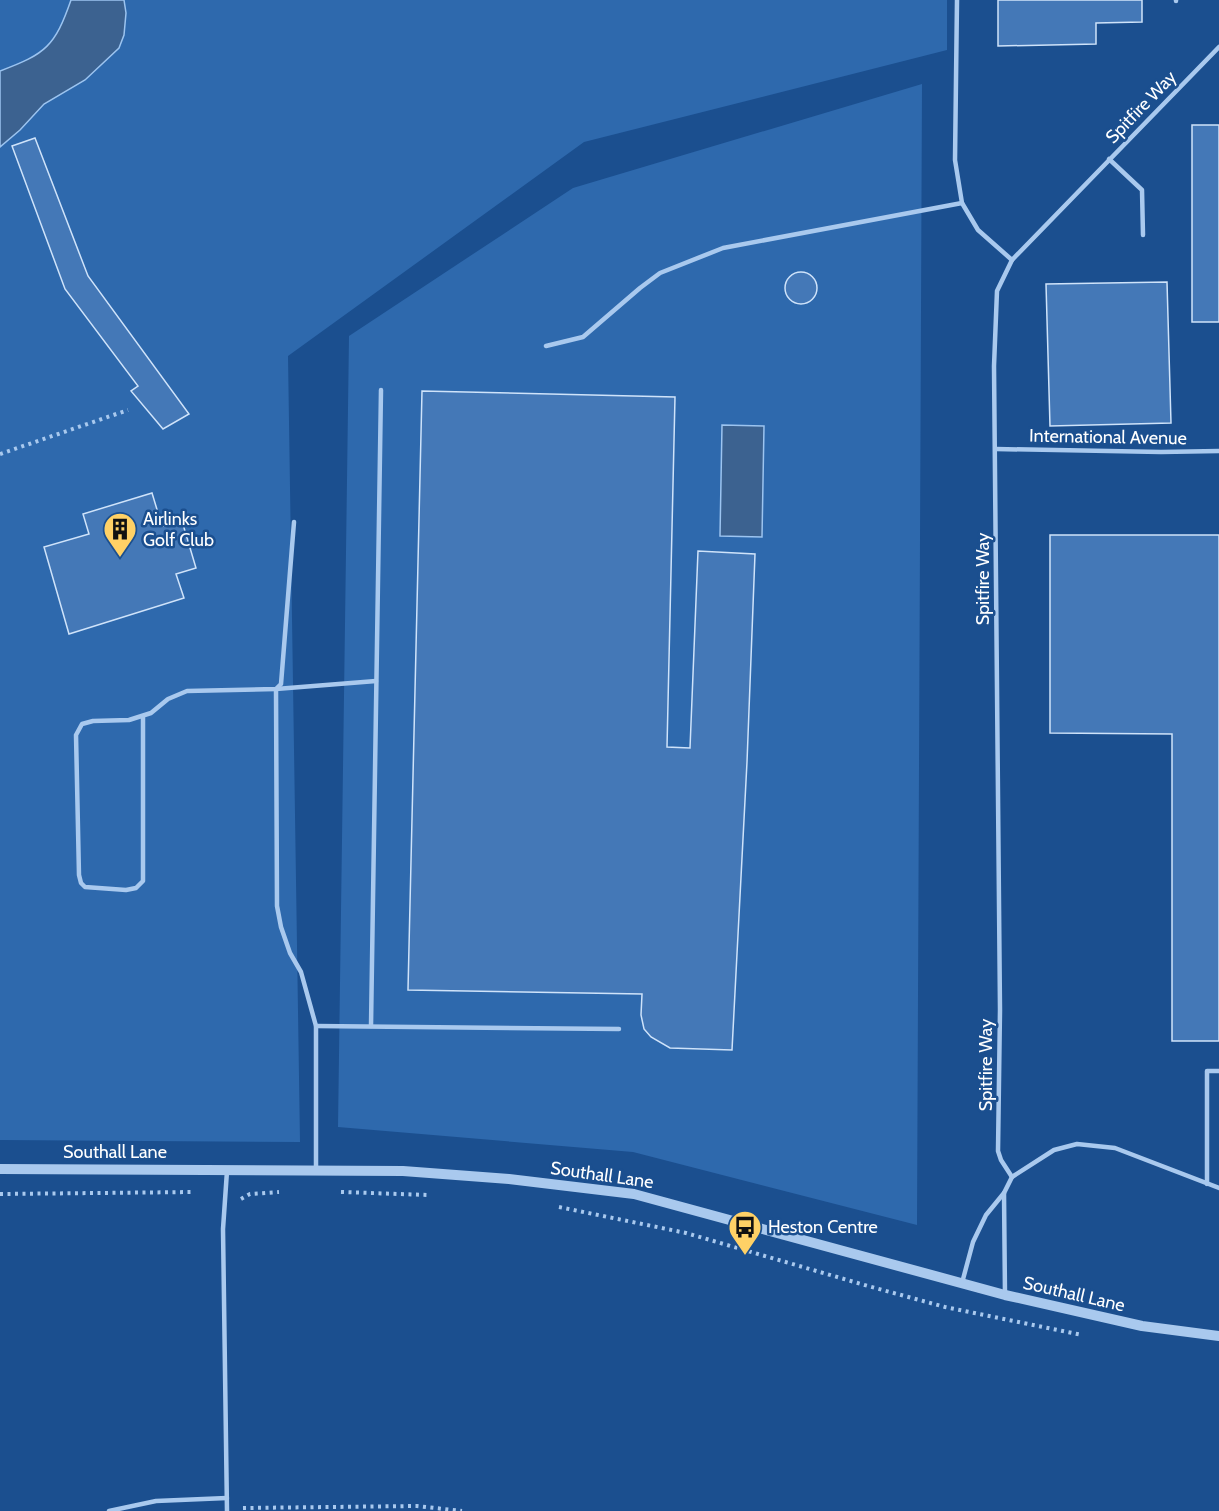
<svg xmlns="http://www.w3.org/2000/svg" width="1219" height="1511" font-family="Cabin,sans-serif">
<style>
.green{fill:#2e69ad}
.water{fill:#3c6290;stroke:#9cc4f0;stroke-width:1.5}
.building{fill:#4478b7;stroke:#cfe3fa;stroke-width:1.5}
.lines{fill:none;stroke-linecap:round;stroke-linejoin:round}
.path{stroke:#a9c9ee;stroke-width:4;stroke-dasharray:3 4.5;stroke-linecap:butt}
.service{stroke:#a9c9ee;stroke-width:4.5}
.tertiary{stroke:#a9c9ee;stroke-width:10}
.labels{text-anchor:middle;stroke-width:5;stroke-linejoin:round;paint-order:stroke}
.street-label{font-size:18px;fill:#fff;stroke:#1b4f8f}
.poi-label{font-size:18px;fill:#fff;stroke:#1b4f8f;text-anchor:start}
</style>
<rect width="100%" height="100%" fill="#1b4f8f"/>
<g class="green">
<path d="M0,0H947V50L584,142L288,356L300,1142L0,1140Z"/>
<path d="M922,84L917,1225L633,1152L338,1127L349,336L573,188Z"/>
</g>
<g class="water">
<path d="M71,0H124L126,13L124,35L119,48L85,80L44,104L20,130L0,147V71C46,54 55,46 71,0Z"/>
<path d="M722,425L764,426L762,537L720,536Z"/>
</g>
<g class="building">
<path d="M998,0H1142V22L1096,23V44L998,46Z"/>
<rect x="1192" y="125" width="27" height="197"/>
<path d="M35,138L88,276L189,414L163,429L131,391L138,386L65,289L12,146Z"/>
<circle cx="801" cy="288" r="16"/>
<path d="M1167,282L1171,423L1050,426L1046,284Z"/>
<path d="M422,391L675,397L667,747L690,748L698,551L755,554L747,762L732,1050L670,1048L651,1037L644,1029L641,1015L642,994L408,990Z"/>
<path d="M152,493L162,526L182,521L196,568L176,574L184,598L69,634L44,547L89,534L83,514Z"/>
<path d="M1050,535H1219V1041H1172V734L1050,733Z"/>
</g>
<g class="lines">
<g class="path">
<path d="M0,454L128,410"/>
<path d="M341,1192L429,1195"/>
<path d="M0,1194L194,1192"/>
<path d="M241,1199L250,1194L279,1192"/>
<path d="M559,1207L686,1233L868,1286L945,1307L1082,1335"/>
<path d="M243,1508L417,1506L462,1511"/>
</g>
<g class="service">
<path d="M957,0L955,160L962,203L978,230L1012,260"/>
<path d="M1176,1V0"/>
<path d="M1109,159L1142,190L1143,235"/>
<path d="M546,346L583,337L640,288L660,273L723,248L962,203"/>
<path d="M996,449L1161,452L1219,451"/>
<path d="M294,522L281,684L276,689L277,906L281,927L290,953L301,972L316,1026V1169"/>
<path d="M143,716V881L136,888L126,890L85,887L81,883L79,875L76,735L82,724L93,721L129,720L151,713L168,699L187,691L276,689L376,681"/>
<path d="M316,1026L619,1029"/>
<path d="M371,1026L381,390"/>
<path d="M227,1171L223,1229L227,1511"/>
<path d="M1012,1177L1001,1160L998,1151L1000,1010L994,366L997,291L1012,260L1219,47"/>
<path d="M1207,1184V1071H1219"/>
<path d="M1004,1193L1005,1295"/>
<path d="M962,1283L973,1242L986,1215L1004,1193L1012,1177L1054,1150L1077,1144L1115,1148L1219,1188"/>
<path d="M109,1511L156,1501L227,1498"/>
</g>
<path class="tertiary" d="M0,1169L403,1171L509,1179L634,1194L1005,1295L1142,1326L1219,1336"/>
</g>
<defs>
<symbol id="building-pin" viewBox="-11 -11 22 30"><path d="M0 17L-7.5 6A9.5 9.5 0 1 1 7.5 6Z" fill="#ffd166" stroke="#1b4f8f"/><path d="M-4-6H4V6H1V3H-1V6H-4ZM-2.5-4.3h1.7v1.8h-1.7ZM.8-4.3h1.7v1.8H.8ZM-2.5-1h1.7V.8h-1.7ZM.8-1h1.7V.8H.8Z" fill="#111"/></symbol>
<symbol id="bus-pin" viewBox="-11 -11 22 30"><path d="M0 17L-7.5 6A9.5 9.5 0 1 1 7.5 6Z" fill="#ffd166" stroke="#1b4f8f"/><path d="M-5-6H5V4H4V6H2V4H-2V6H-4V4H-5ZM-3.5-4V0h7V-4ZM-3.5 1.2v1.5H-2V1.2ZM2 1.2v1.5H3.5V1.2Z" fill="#111"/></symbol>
</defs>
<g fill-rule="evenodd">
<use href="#building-pin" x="101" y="510" width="38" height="52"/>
<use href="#bus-pin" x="726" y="1208" width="38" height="52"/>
</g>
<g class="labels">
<g class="street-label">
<text transform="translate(1141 107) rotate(-46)" y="6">Spitfire Way</text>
<text transform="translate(1108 437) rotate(1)" y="6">International Avenue</text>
<text transform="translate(983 579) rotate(-90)" y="6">Spitfire Way</text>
<text transform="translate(986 1065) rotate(-90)" y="6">Spitfire Way</text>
<text x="115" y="1158">Southall Lane</text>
<text transform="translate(602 1175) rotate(8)" y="6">Southall Lane</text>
<text transform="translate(1074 1294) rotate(13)" y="6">Southall Lane</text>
</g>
<g class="poi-label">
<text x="143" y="525">Airlinks<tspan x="143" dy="21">Golf Club</tspan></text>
<text x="768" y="1233">Heston Centre</text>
</g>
</g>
</svg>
